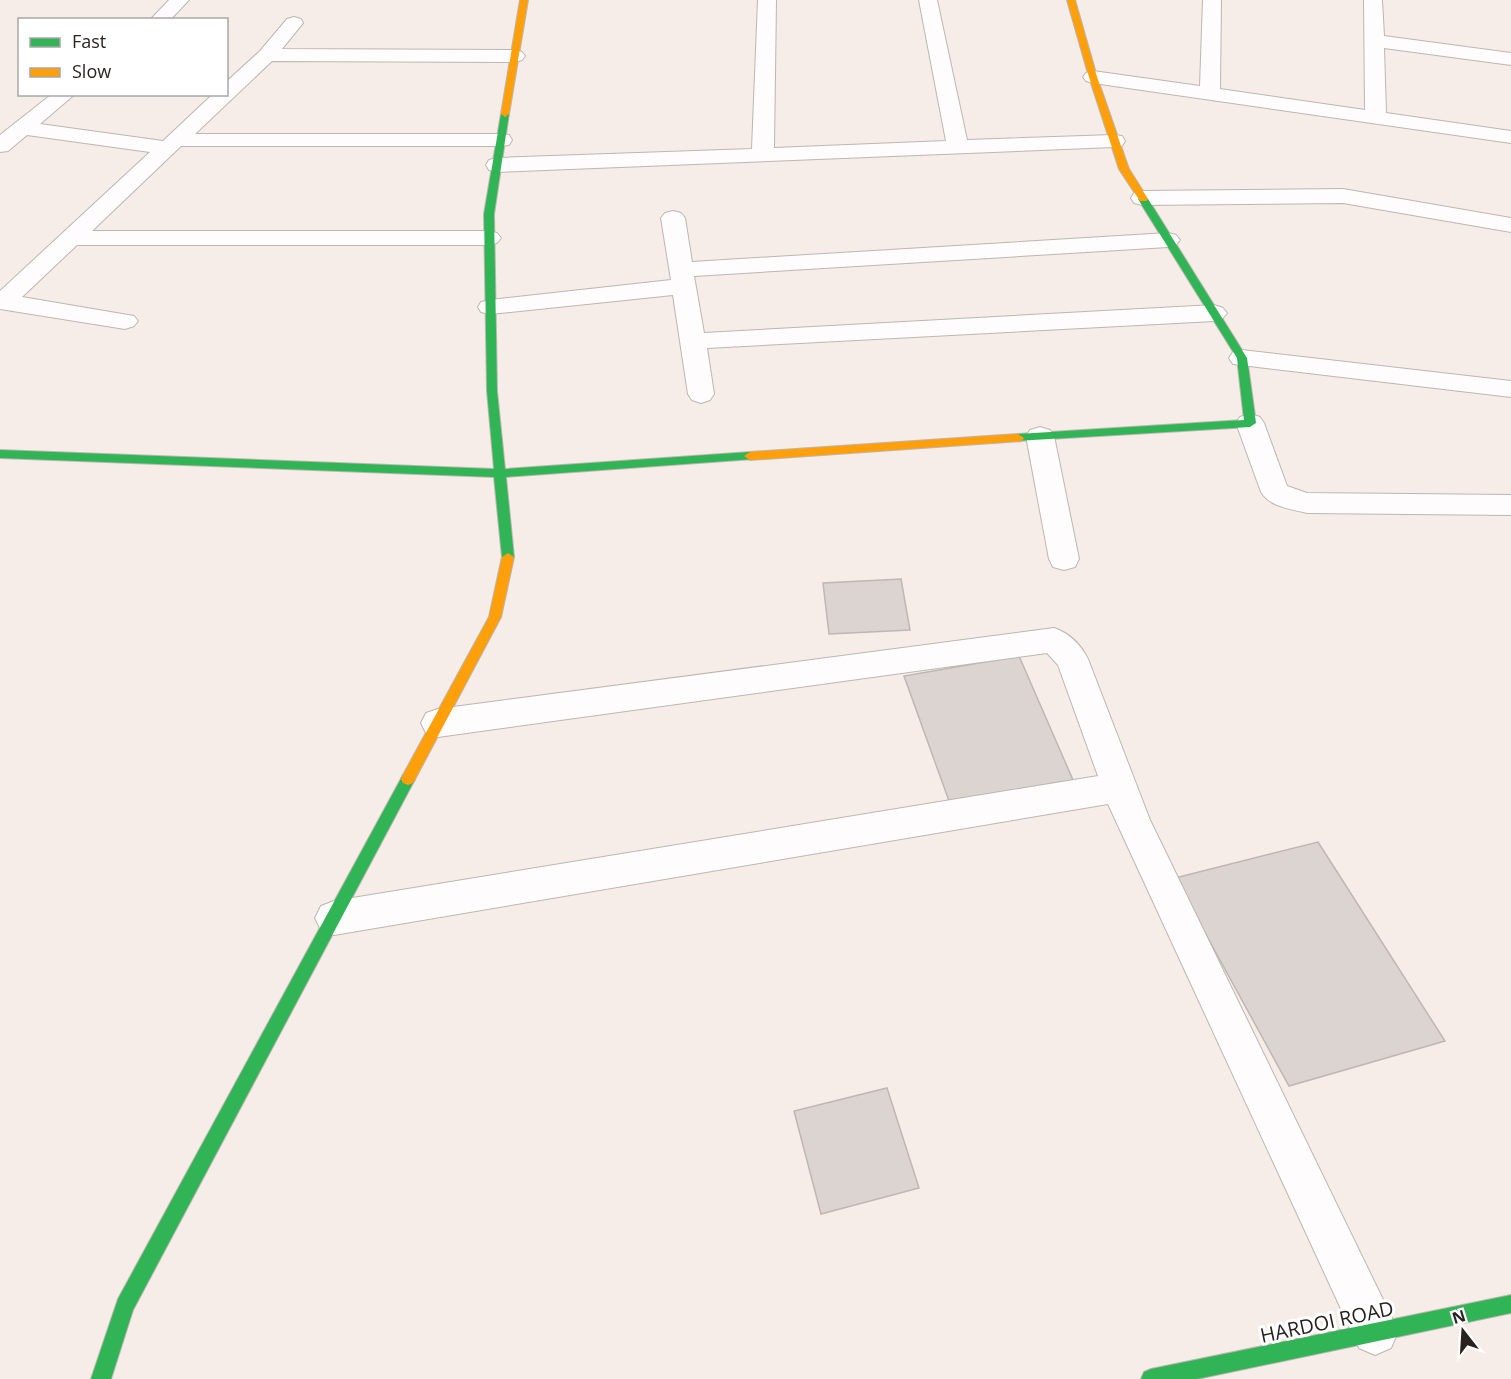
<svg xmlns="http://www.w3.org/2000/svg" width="1511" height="1379" font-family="'Open Sans',sans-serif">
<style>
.building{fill:#dbd4d0;stroke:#beb7b3;stroke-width:1.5}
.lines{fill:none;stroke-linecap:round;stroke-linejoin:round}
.street-casing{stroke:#bdb6b2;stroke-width:2}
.fast-casing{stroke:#bdb6b2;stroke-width:2}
.slow-casing{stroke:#bdb6b2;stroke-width:2}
.street{fill:#fefcfc;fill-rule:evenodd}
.fast{fill:#30b455;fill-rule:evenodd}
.slow{fill:#ff9f0a;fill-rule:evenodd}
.labels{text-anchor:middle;stroke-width:6;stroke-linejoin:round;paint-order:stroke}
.near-street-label{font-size:20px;fill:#292320;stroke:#fff}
</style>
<rect width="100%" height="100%" fill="#f6ede8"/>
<g class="building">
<path d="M901,579L910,630L829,634L823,583Z"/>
<path d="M1019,656L1073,780L949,801L904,676Z"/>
<path d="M1318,842L1445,1041L1289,1086L1175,878Z"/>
<path d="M887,1088L919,1188L821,1214L794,1111Z"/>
</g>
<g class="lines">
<defs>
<g id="street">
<path d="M169,0H189L170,20H150Z"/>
<path d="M758,0H776L774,148L946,141L919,0H937L967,140L1114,135L1122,136L1125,141L1122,146L1114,147L497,172L489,170L486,165L489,160L497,158L752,149Z"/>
<path d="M1203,0H1221L1220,89L1365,110L1364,0H1382L1384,36L1511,53V65L1384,48L1386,113L1511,131V143L1093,83L1086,81L1083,77L1086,73L1093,71L1200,86Z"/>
<path d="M294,17L301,19L303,23L282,49L515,50L522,52L525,56L522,60L515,62L272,61L195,134H501L509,135L512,140L509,145L501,146H181L92,231H489L497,233L501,238L497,243L489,245H77L22,297L134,316L138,321L134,326L125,329L0,309V291L150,152L27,135L8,151L0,152V135L52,94H75L40,124L163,141L213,94H226V82L260,51L287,19Z"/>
<path d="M1343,189L1511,218V232L1343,203L1142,205L1134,203L1131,198L1134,193L1142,191Z"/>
<path d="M673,211L681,213L685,218L692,262L1168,233L1176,235L1180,240L1176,245L1168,247L694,276L704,333L1214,305L1223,308L1227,313L1223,318L1214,321L707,348L714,394L710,400L701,403L692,400L688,394L673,295L490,314L481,312L478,307L481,302L490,300L671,280L661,218L665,213Z"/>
<path d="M1242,350L1511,381V397L1233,364L1229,358L1233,352Z"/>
<path d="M1250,414L1260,417L1264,423L1287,486L1307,493L1511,495V515L1307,513C1291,509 1270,507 1261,492L1236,423L1240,417Z"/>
<path d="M1040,427L1050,430L1054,436L1079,559L1075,567L1064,570L1053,567L1049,559L1026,436L1030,430Z"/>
<path d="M1054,628C1069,633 1081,645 1088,659L1150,820L1391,1316L1398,1332L1391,1348L1375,1355L1359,1348L1108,804L334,935L321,930L315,918L321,906L334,901L1098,776L1058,665L1047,653L438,737L426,733L421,723L426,713L438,709Z"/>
</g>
<g id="fast">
<path d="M505,111L509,114L494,214L497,391L505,469L750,452L754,453V459L506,477L514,557L508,561L502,557L494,477L0,458V450L494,469L487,391L484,214L501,114Z"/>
<path d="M1143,196L1148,199L1247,358L1256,423L1250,427L1014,441L1012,438L1018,434L1244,420L1237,358L1138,199Z"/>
<path d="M408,773L413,775L415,779L413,783L133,1310L111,1379H91L118,1299L403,775Z"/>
<path d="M1511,1295V1313L1197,1379H1141L1144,1372L1151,1369Z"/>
</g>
<g id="slow">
<path d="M520,0H528L509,114L505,117L501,114Z"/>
<path d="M1067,0H1075L1097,77L1129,169L1148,199L1146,201H1140L1119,169L1089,77Z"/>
<path d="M1018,434L1024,438L1022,441L750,460L744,456L750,452Z"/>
<path d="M508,553L514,557L501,617L413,783L408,785L403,783L401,779L403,775L489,617L502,557Z"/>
</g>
</defs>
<use href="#street" class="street-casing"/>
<use href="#fast" class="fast-casing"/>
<use href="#slow" class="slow-casing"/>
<use href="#street" class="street"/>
<use href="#fast" class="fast"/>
<use href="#slow" class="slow"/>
</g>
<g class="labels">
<g class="near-street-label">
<text transform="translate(1327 1322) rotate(-12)" y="7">HARDOI ROAD</text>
</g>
</g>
<rect x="18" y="18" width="210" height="78" fill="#ffffff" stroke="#a9a7a6" stroke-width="1.5"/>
<rect x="30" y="38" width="30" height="9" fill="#30b455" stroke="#a9a7a6" stroke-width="1.5"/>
<text x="72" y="48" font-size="18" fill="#292320">Fast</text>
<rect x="30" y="68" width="30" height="9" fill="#ff9f0a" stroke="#a9a7a6" stroke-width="1.5"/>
<text x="72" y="78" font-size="18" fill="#292320">Slow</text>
<g transform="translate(1463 1331) rotate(343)" stroke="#ffffff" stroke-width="4.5" paint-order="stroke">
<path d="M0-4.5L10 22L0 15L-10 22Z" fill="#292320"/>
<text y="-9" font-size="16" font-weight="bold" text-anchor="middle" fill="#292320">N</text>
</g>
</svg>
